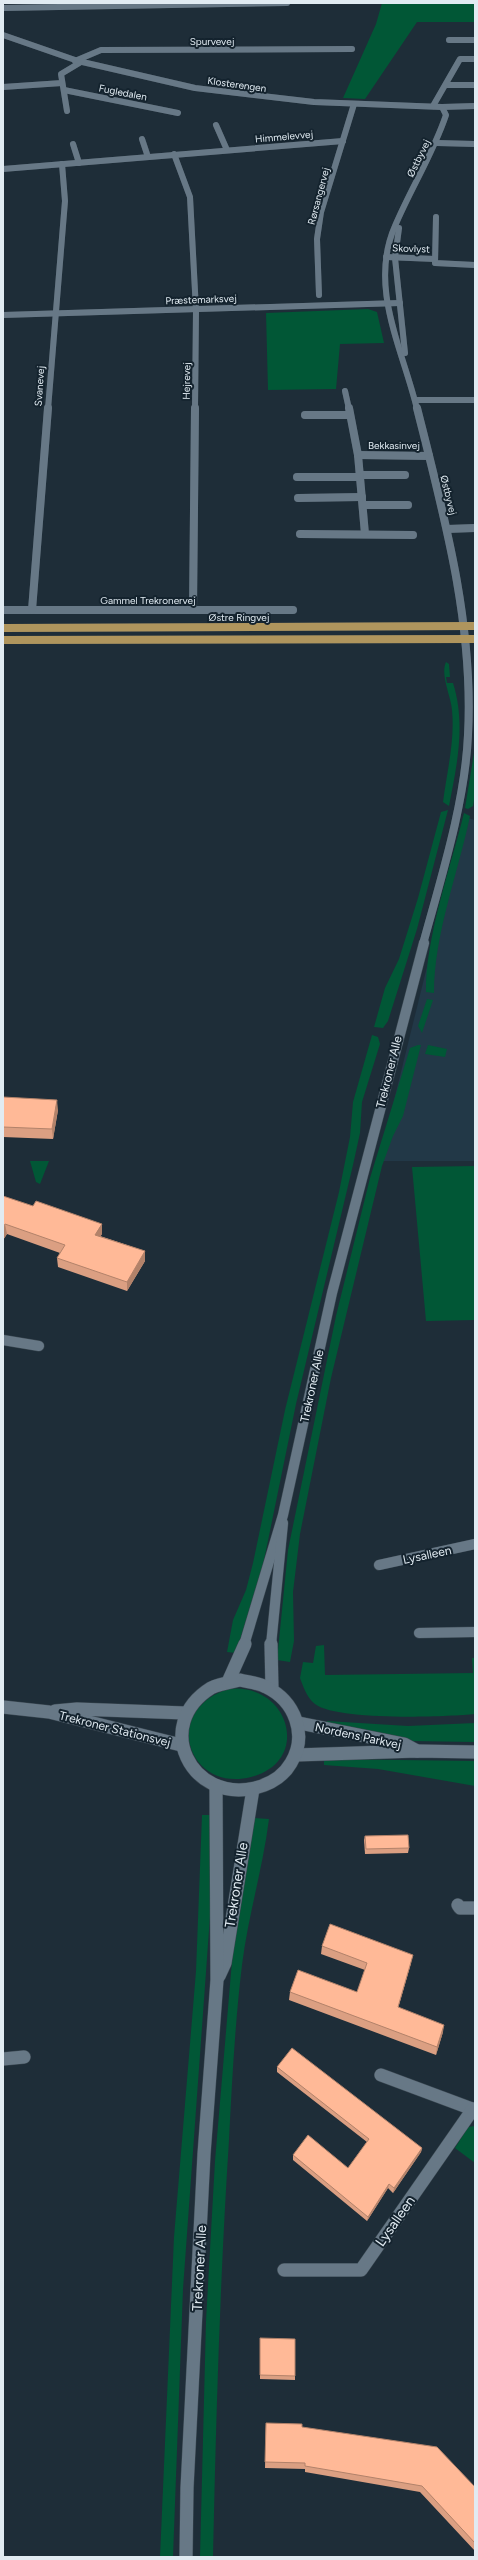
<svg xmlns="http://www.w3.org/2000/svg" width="478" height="2560" font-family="Figtree,sans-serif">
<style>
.built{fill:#223847}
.green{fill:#015736}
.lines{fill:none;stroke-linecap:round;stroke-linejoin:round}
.street-far3-casing{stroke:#3b4852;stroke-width:6}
.street-far2-casing{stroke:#3b4852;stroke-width:8}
.street-far1-casing{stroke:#3b4852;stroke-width:11}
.street-casing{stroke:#3b4852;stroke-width:14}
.secondary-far3-casing{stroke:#3b4852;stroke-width:6}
.secondary-far2-casing{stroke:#3b4852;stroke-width:8}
.secondary-far1-casing{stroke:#3b4852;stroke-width:11}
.secondary-casing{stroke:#3b4852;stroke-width:14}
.primary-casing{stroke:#3b4852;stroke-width:8}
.street-far3{stroke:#677886;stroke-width:6}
.street-far2{stroke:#677886;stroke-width:8}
.street-far1{stroke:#677886;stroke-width:10}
.street{stroke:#677886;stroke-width:13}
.secondary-far3{stroke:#677886;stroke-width:6}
.secondary-far2{stroke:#677886;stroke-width:8}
.secondary-far1{stroke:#677886;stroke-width:10}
.secondary{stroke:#677886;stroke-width:13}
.primary{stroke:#af955d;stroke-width:8}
.wall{fill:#db9f82}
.shaded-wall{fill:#b2826a}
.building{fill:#ffb997;stroke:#b2826a}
.labels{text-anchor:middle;stroke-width:4;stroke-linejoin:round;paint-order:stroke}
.far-street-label{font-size:10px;fill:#e1ebf2;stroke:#14232e}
.street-label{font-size:12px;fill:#e1ebf2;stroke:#14232e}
.near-street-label{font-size:14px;fill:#e1ebf2;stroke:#14232e}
</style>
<rect width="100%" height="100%" fill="#1e2d38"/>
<path class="built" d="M464,817L475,820V1161H379Z"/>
<g class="green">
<path d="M382,3H475V22H417L365,99L343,98L376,24Z"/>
<path d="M368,309L377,312L384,343L340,344L336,389L268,390L266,313Z"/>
<path d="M446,662L449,664L450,677H446L447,683H453C466,724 457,765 449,806L443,802C447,771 455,741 452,710C451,696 440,675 446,662Z"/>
<path d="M475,747V794L473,806L468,809L465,808Z"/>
<path d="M448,810L417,929L388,1021L383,1028L374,1027L385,988L399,959L418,898L441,812Z"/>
<path d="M464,813L470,816C458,874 434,934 434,993L426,992C425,939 451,866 464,813Z"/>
<path d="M427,999L433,1000L422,1033L418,1026Z"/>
<path d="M372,1035L378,1037L380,1044L362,1102L360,1133L353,1165L296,1404L263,1565L236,1653L227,1652L233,1620L246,1590L253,1563L285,1410L339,1192L350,1137L353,1102Z"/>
<path d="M418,1045H421L403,1116L393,1136L382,1166L331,1378L300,1534L293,1592L294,1641L290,1662L277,1660L288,1550L336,1316L370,1178L410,1048Z"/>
<path d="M428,1045L447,1049L445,1057L425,1054Z"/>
<path d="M30,1161H49L40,1184L36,1182Z"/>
<path d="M475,1166V1320L426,1321L412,1167Z"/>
<path d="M324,1645L325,1675L473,1673L472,1658H475V1714C445,1717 337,1721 315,1704C307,1698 303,1686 300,1678L303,1662L313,1663L316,1646Z"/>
<path d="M228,1689C290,1682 312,1762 251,1777C190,1793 159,1712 228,1689Z"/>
<path d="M327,1721L408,1726L475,1723V1742L411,1741L327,1726Z"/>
<path d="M324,1759L475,1761V1786L378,1769L324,1765Z"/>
<path d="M202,1815H210L212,1889L183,2289L173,2557H160L174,2237L196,1971Z"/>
<path d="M254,1818L269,1819C263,1868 248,1916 242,1965C235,2023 232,2082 229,2140C220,2279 216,2418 213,2557H200L206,2321L215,2161L236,1914Z"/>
<path d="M475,2126V2163L455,2148L468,2127Z"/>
</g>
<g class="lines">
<defs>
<g id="street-far3">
<path d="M3,8L287,3"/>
<path d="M449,40H475"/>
<path d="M75,61L101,50L352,49"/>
<path d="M447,85H475"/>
<path d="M3,87L62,83"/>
<path d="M64,90L178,113"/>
<path d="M433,106L460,59H475"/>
<path d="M442,107L475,106"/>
<path d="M67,111L61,74L81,62"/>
<path d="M216,125L227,150"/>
<path d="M142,139L148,157"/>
<path d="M73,144L79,163"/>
<path d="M174,154L190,197L196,310L195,409"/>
<path d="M3,169L343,141"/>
<path d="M436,217L435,263L475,265"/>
<path d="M386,257L435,259"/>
<path d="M319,295L317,239L321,212L354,104"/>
<path d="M3,315L400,303"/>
<path d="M345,391L349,409"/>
<path d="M415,400H475"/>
<path d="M48,409L65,201L62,164"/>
</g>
<g id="street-far2">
<path d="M349,408L358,455L365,534"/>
<path d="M305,415H350"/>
<path d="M358,455L429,456"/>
<path d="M360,475H405"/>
<path d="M297,477H360"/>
<path d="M298,498L362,497"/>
<path d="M363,505H408"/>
<path d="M447,529L475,528"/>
<path d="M300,534L413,535"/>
<path d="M3,610H293"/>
<path d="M32,610L48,408"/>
<path d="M193,610L195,408"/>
</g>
<g id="street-far1">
<path d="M3,1340L39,1346"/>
<path d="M379,1565L475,1544"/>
<path d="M419,1633L475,1632"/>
</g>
<g id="street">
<path d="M3,1707L49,1712L181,1745"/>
<path d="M55,1711L77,1709L185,1713"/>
<path d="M299,1723L404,1744L417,1751"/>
<path d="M296,1755L417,1751L475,1752"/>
<path d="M458,1905L460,1908H475"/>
<path d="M3,2059L24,2057"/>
<path d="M381,2075L475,2110"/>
<path d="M284,2270H361L473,2109"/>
</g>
<g id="secondary-far3">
<path d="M3,35L78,61L195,88L314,102L442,107L446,115C433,154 411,188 395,226C368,287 403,350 417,409"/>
<path d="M437,143L475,144"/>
<path d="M399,228L395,258L405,353"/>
</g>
<path id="secondary-far2" d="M417,408C444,515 474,624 468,735C465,803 441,878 423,944"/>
<g id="secondary-far1">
<path d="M244,1645L283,1515L332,1293L424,943"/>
<path d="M271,1645L283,1523"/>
</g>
<g id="secondary">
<path d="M271,1644L272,1689"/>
<path d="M240,1680C248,1682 259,1683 266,1687C295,1701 308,1735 291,1763C283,1777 271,1784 255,1788C191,1803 152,1725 211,1688C219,1684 231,1682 240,1680Z"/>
<path d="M228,1682L245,1644"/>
<path d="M219,1976L225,1963L253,1789"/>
<path d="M186,2557L187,2488L204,2154L217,1980L216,1786"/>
</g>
<g id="primary">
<path d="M3,628L475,626"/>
<path d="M3,640L475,639"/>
</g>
</defs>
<use href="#street-far3" class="street-far3-casing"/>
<use href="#street-far2" class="street-far2-casing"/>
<use href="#street-far1" class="street-far1-casing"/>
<use href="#street" class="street-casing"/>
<use href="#secondary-far3" class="secondary-far3-casing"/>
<use href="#secondary-far2" class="secondary-far2-casing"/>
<use href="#secondary-far1" class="secondary-far1-casing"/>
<use href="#secondary" class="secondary-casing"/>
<use href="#primary" class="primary-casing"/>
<use href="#street-far3" class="street-far3"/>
<use href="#street-far2" class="street-far2"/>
<use href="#street-far1" class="street-far1"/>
<use href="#street" class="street"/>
<use href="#secondary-far3" class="secondary-far3"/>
<use href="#secondary-far2" class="secondary-far2"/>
<use href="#secondary-far1" class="secondary-far1"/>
<use href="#secondary" class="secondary"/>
<use href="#primary" class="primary"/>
</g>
<g class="wall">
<path d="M3,1097L58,1110L53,1139L3,1137Z"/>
<path d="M3,1196L102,1234L100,1236L145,1251V1261L127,1291L58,1267L57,1258L60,1253L7,1234L3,1240Z"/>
<path d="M365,1836L409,1848L408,1853L365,1854L364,1840Z"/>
<path d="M322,1946L411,1963L398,2008L443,2032L436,2055L289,2000L290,1992H357L365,1970L321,1954Z"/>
<path d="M277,2067L422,2148L421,2152L393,2193L388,2188L367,2221L293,2160V2155L348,2168L367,2142L277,2072Z"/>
<path d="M260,2338L295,2376V2380L260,2379Z"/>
<path d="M266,2423L302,2427L475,2487V2551L420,2492L305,2472V2469L265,2468Z"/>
</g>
<g class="shaded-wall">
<path d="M57,1100L58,1110L53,1139L52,1129Z"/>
<path d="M5,1224L7,1234L3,1240V1228Z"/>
<path d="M102,1224V1234L96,1244L95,1235Z"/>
<path d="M145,1251V1261L127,1291V1282Z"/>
<path d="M413,1955L411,1963L396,2015L398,2007Z"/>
<path d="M444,2025L443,2032L436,2055L437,2047Z"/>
<path d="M422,2148L421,2152L393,2193L394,2188Z"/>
<path d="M389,2184L388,2188L367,2221L368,2217Z"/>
</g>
<g class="building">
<path d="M3,1097L57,1100L52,1129L3,1127Z"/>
<path d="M3,1196L33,1206L36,1201L102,1224L95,1235L145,1251L127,1282L57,1258L65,1245L5,1224L3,1228Z"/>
<path d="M408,1835L409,1848L366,1849L365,1836Z"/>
<path d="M330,1924L413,1955L398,2007L444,2025L437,2047L290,1992L298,1970L357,1992L367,1963L322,1946Z"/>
<path d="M292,2048L422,2148L394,2188L389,2184L368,2217L293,2155L308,2135L348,2168L369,2139L277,2067Z"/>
<path d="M260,2338L295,2339V2376L260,2375Z"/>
<path d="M266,2423L302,2424V2427L437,2447L475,2487V2543L422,2486L305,2466V2463L265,2462Z"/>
</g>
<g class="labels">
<g class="far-street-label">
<text x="212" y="45">Spurvevej</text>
<text transform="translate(237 84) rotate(8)" y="4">Klosterengen</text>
<text transform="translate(123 92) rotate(11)" y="4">Fugledalen</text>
<text transform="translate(284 136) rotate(-5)" y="4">Himmelevvej</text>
<text transform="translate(418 158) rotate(-64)" y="4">Østbyvej</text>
<text transform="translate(318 196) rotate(-75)" y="4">Rørsangervej</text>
<text transform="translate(411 248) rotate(2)" y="4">Skovlyst</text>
<text transform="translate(201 299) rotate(-2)" y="4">Præstemarksvej</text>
<text transform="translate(186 381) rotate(-89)" y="4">Hejrevej</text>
<text transform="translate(39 386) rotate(-86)" y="4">Svanevej</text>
<text x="394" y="449">Bekkasinvej</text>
<text transform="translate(449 495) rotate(76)" y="4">Østbyvej</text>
<text x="148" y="604">Gammel Trekronervej</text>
<text x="239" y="621">Østre Ringvej</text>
</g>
<g class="street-label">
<text transform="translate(389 1072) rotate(-76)" y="4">Trekroner Alle</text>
<text transform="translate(312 1386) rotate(-78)" y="4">Trekroner Alle</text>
<text transform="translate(427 1555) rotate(-12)" y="4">Lysalleen</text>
<text transform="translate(115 1729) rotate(14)" y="4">Trekroner Stationsvej</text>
<text transform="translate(358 1736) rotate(12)" y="4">Nordens Parkvej</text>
</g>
<g class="near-street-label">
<text transform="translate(236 1885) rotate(-81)" y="5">Trekroner Alle</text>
<text transform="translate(395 2221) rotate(-55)" y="5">Lysalleen</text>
<text transform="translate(199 2268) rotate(-87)" y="5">Trekroner Alle</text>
</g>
</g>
<rect width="478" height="2560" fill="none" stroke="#e1ebf2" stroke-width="8"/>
</svg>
